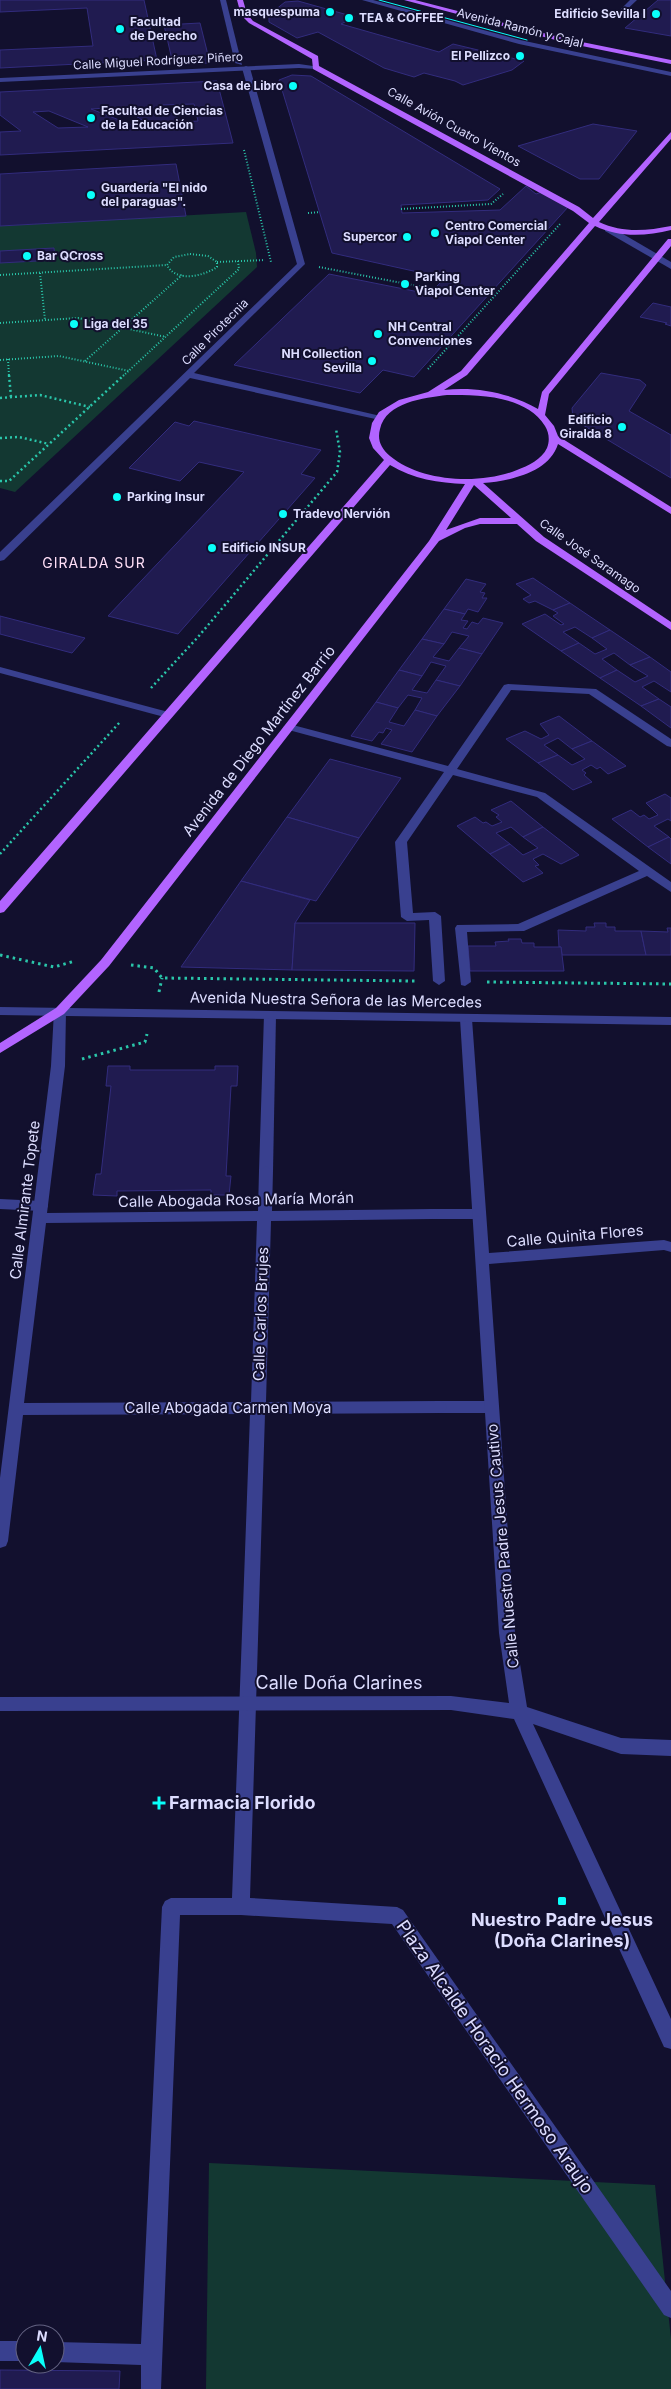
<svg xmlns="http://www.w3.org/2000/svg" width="671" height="2389" font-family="Inter,sans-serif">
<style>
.green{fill:#133832}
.building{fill:#201b50;stroke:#322c7d;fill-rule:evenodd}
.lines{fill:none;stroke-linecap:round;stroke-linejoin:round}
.path-far2{stroke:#2ac6aa;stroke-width:2;stroke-dasharray:1 2;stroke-linecap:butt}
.path-far1{stroke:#2ac6aa;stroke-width:2.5;stroke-dasharray:2 3;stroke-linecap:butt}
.path{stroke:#2ac6aa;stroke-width:3;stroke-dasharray:2.5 4;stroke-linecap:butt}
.service{fill:#39408f;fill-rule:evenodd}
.pedestrian{fill:#39408f;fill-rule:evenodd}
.minor{fill:#39408f;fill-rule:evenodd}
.tertiary{fill:#39408f;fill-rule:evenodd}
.primary{fill:#b264ff;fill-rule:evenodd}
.tram{stroke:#09fffa;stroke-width:1}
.poi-dot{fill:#09fffa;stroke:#12102e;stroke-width:2}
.labels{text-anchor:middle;stroke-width:4;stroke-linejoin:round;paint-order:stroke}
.far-poi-label{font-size:12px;font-weight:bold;fill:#ddf;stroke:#12102e;text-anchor:start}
.far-street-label{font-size:12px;fill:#ddf;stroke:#12102e}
.far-neighbourhood-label{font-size:14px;letter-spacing:1px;fill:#ffdff7;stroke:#12102e}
.street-label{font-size:15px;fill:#ddf;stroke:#12102e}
.near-street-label{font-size:18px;fill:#ddf;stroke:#12102e}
.near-poi-label{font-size:18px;font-weight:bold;fill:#ddf;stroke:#12102e;text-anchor:start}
</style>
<rect width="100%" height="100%" fill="#12102e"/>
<g class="green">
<path d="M246,212L256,253L257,267L15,492L0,488V226Z"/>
<path d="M209,2163L655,2185L671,2339V2389H206Z"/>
</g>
<g class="building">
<path d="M0,0H144L157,60L0,68V50L93,46L87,8L0,12Z"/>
<path d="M658,0H671V36L625,28Z"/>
<path d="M298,1L355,17L341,24L439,52L453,44L524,61L512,70L463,85L455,81L424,73L414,77L384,68L318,32L297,38L269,22V15L285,2Z"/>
<path d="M200,23L210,63L173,64L164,25Z"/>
<path d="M292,75L311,76L500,189L488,200L401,205L402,213L500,210L526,186L536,194L542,192L569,206L414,377L383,370L360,393L234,365L329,274L429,294L445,278L332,253L279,80Z"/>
<path d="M217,81L233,143L0,155V132L21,131L0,115V92ZM194,104L198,121L183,122L160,105ZM122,107L148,124L132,125L91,109ZM49,111L88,127L58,128L33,112Z"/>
<path d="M593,124L637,131L599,179H580L518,146Z"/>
<path d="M176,164L186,216L0,226V174Z"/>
<path d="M54,248L55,260L0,263V251Z"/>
<path d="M653,303L671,307V326L665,324L667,323L640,317Z"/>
<path d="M601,373L640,380L646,385L629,411L671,435V478L573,419L572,408Z"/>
<path d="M194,421L321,450L301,474L315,478L178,634L108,616L244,472L199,462L180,481L129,468L175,422L189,426Z"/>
<path d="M533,578L570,603L553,610L535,601L529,603L523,599L531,595L516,584Z"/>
<path d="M466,579L486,584L480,592L485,593L482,598H487L478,612L468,609L465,614L444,609Z"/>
<path d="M570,603L610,630L592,638L575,627L563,632L579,643L561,651L522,624L545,614L561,625L564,624L553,616L558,613L553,610Z"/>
<path d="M444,609L465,614L461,620L468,621L463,628L467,629L472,622L478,624L483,618L503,623L482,654L459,648L469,636L452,632L444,644L422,639Z"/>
<path d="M0,616L85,638L72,653L0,634Z"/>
<path d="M610,630L650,657L630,665L614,653L602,659L617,670L600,678L561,651L579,643L595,654L607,649L592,638Z"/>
<path d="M422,639L444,644L433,657L449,661L459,648L482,654L460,686L436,680L446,666L431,662L422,676L399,670Z"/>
<path d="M650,657L671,672V692L654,681L642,687L659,699L641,706L600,678L617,670L635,682L648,676L630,665Z"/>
<path d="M399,670L422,676L412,690L427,693L436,680L460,686L437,716L415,710L422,698L408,695L398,708L376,702Z"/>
<path d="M659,699L671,707V728L641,706Z"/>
<path d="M376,702L398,708L389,722L404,726L415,710L437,716L412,752L381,744L392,730L386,728L383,733L379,732L372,741L351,736Z"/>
<path d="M559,716L592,741L572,749L558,738L544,745L558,755L538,763L506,739L525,731L541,739L549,735L540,724Z"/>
<path d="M592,741L626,766L608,774L600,767L597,769L591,765L582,770L586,773L584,775L592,782L573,790L538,763L558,755L572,765L585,759L572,749Z"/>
<path d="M330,759L401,778L359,838L287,817Z"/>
<path d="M665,794L671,798V821L668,819L654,826L669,837L648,847L612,819L631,810L640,817L644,815L649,819L658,815L646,803Z"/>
<path d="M511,801L543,827L523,837L511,827L496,833L510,844L490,854L457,826L475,817L483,823L486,822L492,826L502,822L496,817L499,815L491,810Z"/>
<path d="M287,817L359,838L316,901L241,881Z"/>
<path d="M543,827L579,855L561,864L543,854L533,859L539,865L535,866L543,873L523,882L490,854L510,844L523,855L538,848L523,837Z"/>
<path d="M669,837L671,839V864L648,847Z"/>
<path d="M241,881L310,900L295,923L292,970L181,967Z"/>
<path d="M295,923H415L414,971L292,970Z"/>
<path d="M594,923H606V927H615V931H641L646,955H562L561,947H559L558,930L586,931V927H595Z"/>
<path d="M667,928H671V955H646L641,931L668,932Z"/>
<path d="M508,939H521L522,943H534V947H561L564,971H470L468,946H496L495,942L509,941Z"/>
<path d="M108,1066H130V1070H215V1066H238L237,1086H231L226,1176H231L229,1195H211V1190L117,1191V1196L93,1195L96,1174H101L111,1086H106Z"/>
<path d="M0,2370L120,2371L119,2389H0Z"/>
</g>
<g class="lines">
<g class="path-far2">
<path d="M244,150L271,262"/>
<path d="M401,209L491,204L503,194"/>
<path d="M308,213L320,212"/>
<path d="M190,254L208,256L217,262V267C204,276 176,283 167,265L174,257Z"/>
<path d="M217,262L265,260"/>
<path d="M319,267L433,289"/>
<path d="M40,273L45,320"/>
<path d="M0,275L167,265"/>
<path d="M0,323L78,318L166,337"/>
<path d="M8,359L9,376"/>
<path d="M0,360L59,356L129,371"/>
<path d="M85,361L182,275"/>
<path d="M428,369L560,224"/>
<path d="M123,376L239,269L238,261"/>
</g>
<g class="path-far1">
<path d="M9,375L11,397"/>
<path d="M0,398L40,395L90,407"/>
<path d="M0,438L19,437L49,444"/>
<path d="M0,481H9L124,375"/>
<path d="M151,688L198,637L337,472L340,452L336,429"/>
<path d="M0,854L120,722"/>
</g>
<g class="path">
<path d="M0,955L54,967L75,961"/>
<path d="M131,965L154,968L162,978L415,981"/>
<path d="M487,982L671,984"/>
<path d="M159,992L162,978"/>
<path d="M82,1059L145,1042L147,1034"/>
</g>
<g class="service">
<path d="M362,0H373L520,40L671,72V76L519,44Z"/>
<path d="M630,0H637L619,17H615V15Z"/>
</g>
<g class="pedestrian">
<path d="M220,0H226L242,65L235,63Z"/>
<path d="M508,684L596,689L671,739V747L667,746L589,694L511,690L457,769L545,793L671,882V892L647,876L524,931L467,932L471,982L465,986L461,985L455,928L457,925L518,924L639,871L537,797L453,775L407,842L413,913L435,912L441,916L445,981L439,985L433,981L429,920L407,921L401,917L395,842L444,772L285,729L283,727L289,724L448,766L504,685Z"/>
<path d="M270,1011L276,1015L273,1171L266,1176L259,1171L264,1015Z"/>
<path d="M0,1199L41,1201L46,1202L48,1206L46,1210L41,1211L0,1209Z"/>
<path d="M432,1209H479L484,1210L486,1214L484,1218L479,1219H432L427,1218L425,1214L427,1210Z"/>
<path d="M440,1401H492L497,1403L499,1407L497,1411L492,1413H440L435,1411L433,1407L435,1403Z"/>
<path d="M251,1600L257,1602L259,1607L250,1898L397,1907L403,1910L671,2291V2318L664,2315L392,1924L241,1915H180L161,2389H141V2365L55,2362V2342L141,2344L162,1907L165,1901L171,1898H232L243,1607L245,1602Z"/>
<rect x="0" y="2341" width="25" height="20"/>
</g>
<g class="minor">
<path d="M246,66L250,68L305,264L194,373L385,417L380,420L190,378L4,560L0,561V552L297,264L242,68Z"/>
<path d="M0,667L172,713L173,715L168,718L0,673Z"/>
<path d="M60,1007L66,1011L65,1066L47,1213L258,1211L259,1171L266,1166L273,1171L272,1211L432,1209L437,1210L439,1214L437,1218L432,1219L271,1221L266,1402L440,1401L445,1403L447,1407L445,1411L440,1413L265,1414L259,1607L257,1612L251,1614L245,1612L243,1607L250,1414L23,1415L8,1541L6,1546L0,1548V1478L51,1066L54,1011ZM257,1221L251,1402L24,1403L46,1223Z"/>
<path d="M466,1015L472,1019L489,1253L664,1240L671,1242V1252L664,1250L489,1264L515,1633L527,1707L621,1738L671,1740V1756L621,1754L533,1724L671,2019V2049L664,2047L514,1719L451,1710L0,1711V1697L451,1696L509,1703L499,1633L460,1019Z"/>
</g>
<g class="tertiary">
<path d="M299,64L320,67L316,69L299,68L0,82V78Z"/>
<path d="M605,227H611L671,262V269L605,231Z"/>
<path d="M0,1007L671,1017V1025L0,1015Z"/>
</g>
<g class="primary">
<path d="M237,0H243L247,14L253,21L318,56L319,66L579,207L593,218L671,132V139L599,222C622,233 646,231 671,226V230C646,236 620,238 595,226L467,375L444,390C475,386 511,393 538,409L542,392L668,239H671V246L549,394L545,415L554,426L558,436L671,507V514L558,444C549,473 509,481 483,483L544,537L671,622V630L536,541L517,524H480L465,528L439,541L109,966L64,1014L0,1053V1043L56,1008L101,960L429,541L465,484C439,483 413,479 390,465L4,912L0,913V901L384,460L373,448L369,438L372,423L379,412L399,400L428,392L461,371L589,223L573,211L313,69L312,59L249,23L241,15ZM447,395C479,395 526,395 545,426C549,432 550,441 547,448C542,459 528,466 517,470C480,485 421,482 390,456C381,448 377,440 380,429C386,402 424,398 447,395ZM474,485L511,518H480L446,530Z"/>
<path d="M404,0H415L567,39L671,60V64L567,43Z"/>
</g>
<path class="tram" d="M379,0L527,40"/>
</g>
<g class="poi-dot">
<circle cx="330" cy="12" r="5"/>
<circle cx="656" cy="14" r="5"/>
<circle cx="349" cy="18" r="5"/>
<circle cx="120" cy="29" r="5"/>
<circle cx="520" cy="56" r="5"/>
<circle cx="293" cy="86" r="5"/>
<circle cx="91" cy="118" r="5"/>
<circle cx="91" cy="195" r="5"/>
<circle cx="435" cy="233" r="5"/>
<circle cx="407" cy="237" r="5"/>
<circle cx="27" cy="256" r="5"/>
<circle cx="405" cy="284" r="5"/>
<circle cx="74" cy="324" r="5"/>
<circle cx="378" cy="334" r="5"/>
<circle cx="372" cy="361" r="5"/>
<circle cx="622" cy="427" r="5"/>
<circle cx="117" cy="497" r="5"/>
<circle cx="283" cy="514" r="5"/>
<circle cx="212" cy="548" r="5"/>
<path d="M156.5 1795.5h5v5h5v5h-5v5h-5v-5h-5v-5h5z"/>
<rect x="557" y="1896" width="10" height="10" rx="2.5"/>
</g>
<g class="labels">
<g class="far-poi-label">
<text x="320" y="16" text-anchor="end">masquespuma</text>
<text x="646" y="18" text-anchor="end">Edificio Sevilla I</text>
<text x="359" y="22">TEA &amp; COFFEE</text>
<text x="130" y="26">Facultad<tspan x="130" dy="14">de Derecho</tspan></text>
<text x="510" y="60" text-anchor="end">El Pellizco</text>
<text x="283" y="90" text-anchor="end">Casa de Libro</text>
<text x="101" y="115">Facultad de Ciencias<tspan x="101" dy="14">de la Educación</tspan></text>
<text x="101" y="192">Guardería "El nido<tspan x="101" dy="14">del paraguas".</tspan></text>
<text x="445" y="230">Centro Comercial<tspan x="445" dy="14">Viapol Center</tspan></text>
<text x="397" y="241" text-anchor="end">Supercor</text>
<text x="37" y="260">Bar QCross</text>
<text x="415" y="281">Parking<tspan x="415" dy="14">Viapol Center</tspan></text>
<text x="84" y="328">Liga del 35</text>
<text x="388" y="331">NH Central<tspan x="388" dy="14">Convenciones</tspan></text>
<text x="362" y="358" text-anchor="end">NH Collection<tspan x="362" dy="14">Sevilla</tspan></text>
<text x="612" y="424" text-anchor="end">Edificio<tspan x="612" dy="14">Giralda 8</tspan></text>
<text x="127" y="501">Parking Insur</text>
<text x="293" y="518">Tradevo Nervión</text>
<text x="222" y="552">Edificio INSUR</text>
</g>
<g class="far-street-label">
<text transform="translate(520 28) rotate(14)" y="4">Avenida Ramón y Cajal</text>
<text transform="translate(158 61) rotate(-3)" y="4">Calle Miguel Rodríguez Piñero</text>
<text transform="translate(454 127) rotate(29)" y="4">Calle Avión Cuatro Vientos</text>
<text transform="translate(215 332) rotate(-45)" y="4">Calle Pirotecnia</text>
<text transform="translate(590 556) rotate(35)" y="4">Calle José Saramago</text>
</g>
<g class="far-neighbourhood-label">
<text x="94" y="568">GIRALDA SUR</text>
</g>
<g class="street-label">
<text transform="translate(259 741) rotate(-52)" y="5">Avenida de Diego Martínez Barrio</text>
<text transform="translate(336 1000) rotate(1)" y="5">Avenida Nuestra Señora de las Mercedes</text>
<text transform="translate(25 1200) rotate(-83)" y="5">Calle Almirante Topete</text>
<text transform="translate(236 1200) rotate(-1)" y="5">Calle Abogada Rosa María Morán</text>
<text transform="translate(575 1236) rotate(-5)" y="5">Calle Quinita Flores</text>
<text transform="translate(261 1314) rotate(-88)" y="5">Calle Carlos Brujes</text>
<text x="228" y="1413">Calle Abogada Carmen Moya</text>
<text transform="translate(503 1546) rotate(-95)" y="5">Calle Nuestro Padre Jesus Cautivo</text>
</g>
<g class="near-street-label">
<text x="339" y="1689">Calle Doña Clarines</text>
<text transform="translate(495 2057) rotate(55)" y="6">Plaza Alcalde Horacio Hermoso Araujo</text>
</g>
<g class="near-poi-label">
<text x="169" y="1809">Farmacia Florido</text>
<text x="562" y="1926" text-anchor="middle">Nuestro Padre Jesus<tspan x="562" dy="21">(Doña Clarines)</tspan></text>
</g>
</g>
<g transform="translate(40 2349) rotate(9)"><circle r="24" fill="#12102e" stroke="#636282"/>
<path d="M0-4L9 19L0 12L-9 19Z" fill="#09fffa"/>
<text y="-8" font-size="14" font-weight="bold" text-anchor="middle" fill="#ddddff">N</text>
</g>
</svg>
